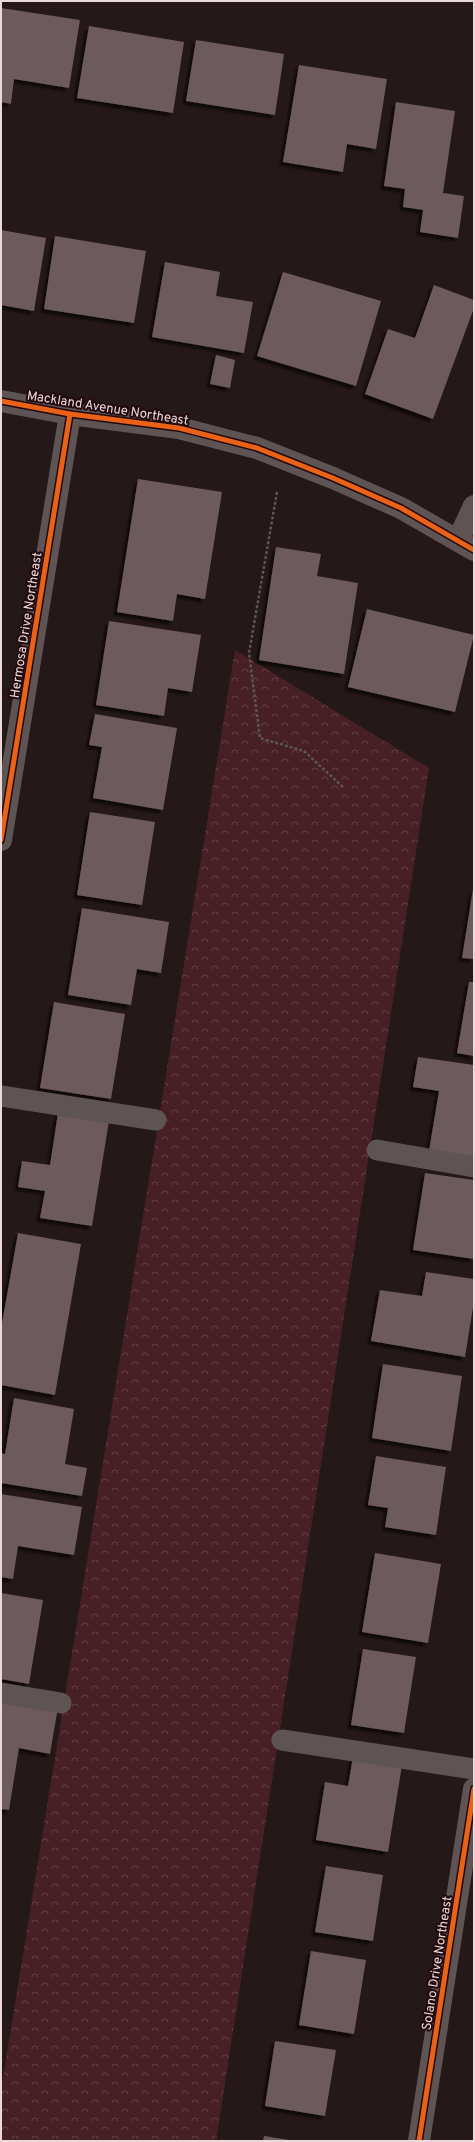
<svg xmlns="http://www.w3.org/2000/svg" width="475" height="2142" font-family="Overpass,sans-serif">
<style>
.forest{fill:url(#forest-crowns)}
.building{fill:#6c5a5c;filter:url(#shadow)}
.lines{fill:none;stroke-linecap:round;stroke-linejoin:round}
.path{stroke:#5d5454;stroke-width:2.5;stroke-dasharray:3 2;stroke-linecap:butt}
.lane{stroke:#5f5454;stroke-width:21}
.street{stroke:#5f5454;stroke-width:22}
.cycleway-casing{stroke:#21090d;stroke-width:8}
.cycleway{stroke:#ea6118;stroke-width:5}
.labels{text-anchor:middle;stroke-width:4;stroke-linejoin:round;paint-order:stroke}
.street-label{font-size:13px;fill:#ebd9da;stroke:#21090d}
</style>
<defs>
<pattern id="forest-crowns" width="20" height="18" patternUnits="userSpaceOnUse"><rect width="20" height="18" fill="#472025"/><path d="M2 6a3 3 0 1 1 6 0M12 15a3 3 0 1 1 6 0" fill="none" stroke="#624044"/></pattern>
<filter id="shadow"><feDropShadow dx="-3.5" dy="3.5" stdDeviation="1" flood-color="#0009"/></filter>
</defs>
<rect width="100%" height="100%" fill="#251819"/>
<path class="forest" d="M235,650L429,768L216,2141H1V2090Z"/>
<g class="building">
<path d="M1,8L80,20L69,88L14,79L11,104L1,102Z"/>
<path d="M89,26L184,42L173,113L77,98Z"/>
<path d="M196,40L284,54L275,115L186,101Z"/>
<path d="M299,65L387,79L376,149L347,144L343,172L283,162Z"/>
<path d="M396,102L455,111L443,193L464,196L458,238L420,232L423,210L403,207L405,189L384,186Z"/>
<path d="M1,230L46,238L34,311L1,305Z"/>
<path d="M55,236L146,251L134,323L44,309Z"/>
<path d="M165,262L220,272L216,296L253,302L244,353L152,337Z"/>
<path d="M283,272L381,301L356,386L257,356Z"/>
<path d="M434,285L474,300V308L433,419L365,394L388,329L415,338Z"/>
<path d="M216,355L235,360L230,388L210,384Z"/>
<path d="M138,479L222,492L205,599L177,594L173,621L117,612Z"/>
<path d="M276,547L321,554L317,576L358,583L344,674L259,660Z"/>
<path d="M367,609L474,635L455,712L348,687Z"/>
<path d="M109,621L201,635L192,692L168,688L164,716L96,705Z"/>
<path d="M95,714L177,728L163,810L93,798L102,747L89,745Z"/>
<path d="M90,812L155,822L142,905L77,895Z"/>
<path d="M473,889H474V959L462,958Z"/>
<path d="M82,908L169,922L161,973L137,969L131,1005L68,995Z"/>
<path d="M469,982H474V1056L457,1053Z"/>
<path d="M54,1002L125,1014L111,1099L40,1088Z"/>
<path d="M418,1057L474,1065V1158L429,1151L439,1091L413,1087Z"/>
<path d="M58,1113L109,1121L92,1226L40,1218L45,1191L18,1187L22,1161L50,1165Z"/>
<path d="M425,1173L474,1180V1259L413,1250Z"/>
<path d="M18,1233L81,1244L55,1395L1,1385V1329Z"/>
<path d="M426,1272L474,1279V1301L465,1357L371,1341L380,1290L422,1296Z"/>
<path d="M383,1364L462,1376L451,1451L372,1438Z"/>
<path d="M14,1398L74,1409L65,1464L87,1468L82,1496L1,1483V1453L5,1454Z"/>
<path d="M376,1456L446,1467L436,1535L385,1527L388,1508L368,1505Z"/>
<path d="M1,1494L82,1507L74,1555L18,1546L13,1579L1,1577Z"/>
<path d="M375,1553L441,1564L428,1643L362,1632Z"/>
<path d="M1,1593L43,1600L29,1684L1,1679Z"/>
<path d="M363,1649L416,1657L404,1733L351,1725Z"/>
<path d="M1,1697L58,1707L50,1754L19,1748L9,1810L1,1809Z"/>
<path d="M353,1757L402,1765L388,1852L316,1840L325,1782L348,1786Z"/>
<path d="M326,1866L383,1875L373,1941L315,1932Z"/>
<path d="M311,1951L366,1960L354,2034L299,2025Z"/>
<path d="M275,2041L336,2050L325,2116L265,2106Z"/>
<path d="M264,2136L289,2140V2141H263Z"/>
</g>
<g class="lines">
<path class="path" d="M277,492L249,653L260,738L304,751L343,787"/>
<g class="lane">
<path d="M1,1096L156,1120"/>
<path d="M377,1150L474,1167"/>
<path d="M1,1693L61,1703"/>
<path d="M282,1740L474,1769"/>
</g>
<g class="street">
<path d="M1,401L70,414L179,428L257,448L333,478L401,508L474,550"/>
<path d="M458,540L474,506"/>
<path d="M1,840L70,414"/>
<path d="M419,2141L474,1789"/>
</g>
<defs>
<g id="cycleway">
<path d="M1,401L70,414L179,428L257,448L333,478L401,508L474,550"/>
<path d="M1,840L70,414"/>
<path d="M419,2141L474,1789"/>
</g>
</defs>
<use href="#cycleway" class="cycleway-casing"/>
<use href="#cycleway" class="cycleway"/>
</g>
<g class="labels">
<g class="street-label">
<text transform="translate(108 407) rotate(9)" y="5">Mackland Avenue Northeast</text>
<text transform="translate(25 625) rotate(-81)" y="5">Hermosa Drive Northeast</text>
<text transform="translate(436 1963) rotate(-81)" y="5">Solano Drive Northeast</text>
</g>
</g>
<rect width="475" height="2142" fill="none" stroke="#ebd9da" stroke-width="4"/>
</svg>
